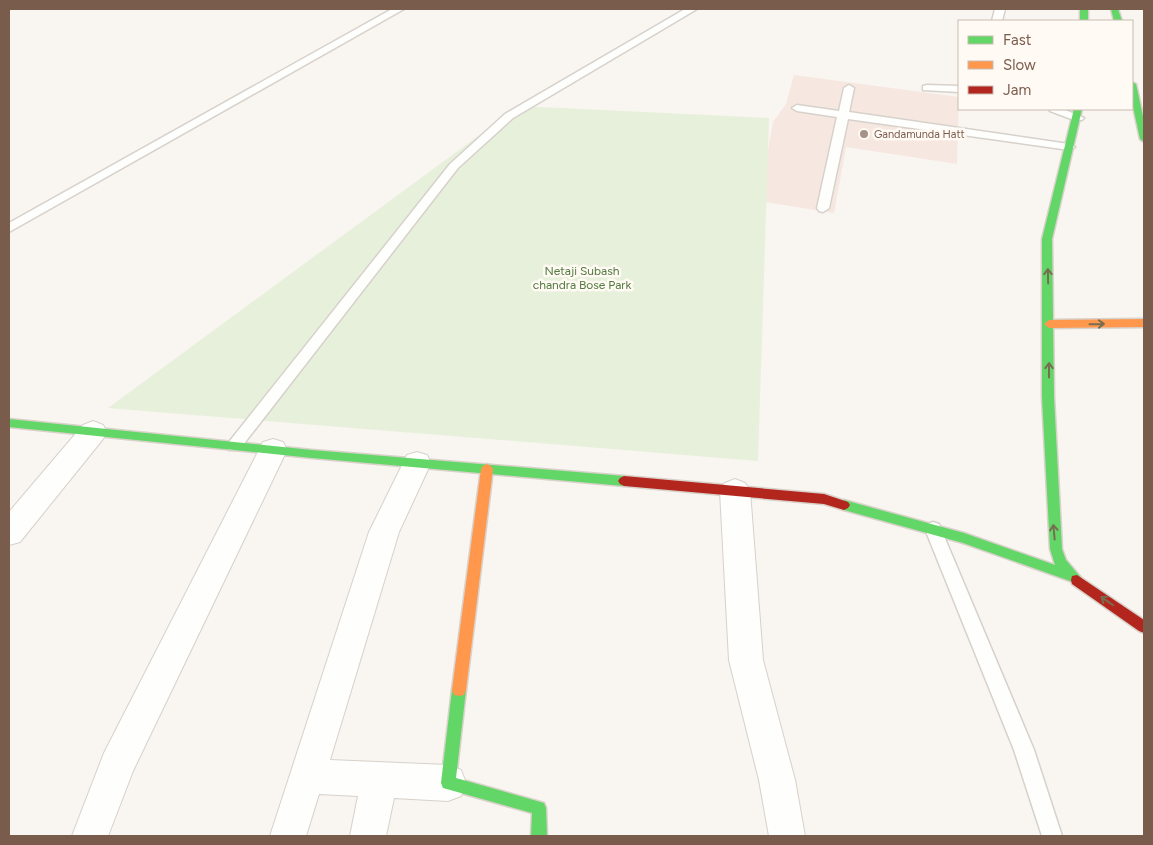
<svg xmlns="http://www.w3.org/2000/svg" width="1153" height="845" font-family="Figtree,sans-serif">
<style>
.commercial{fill:#f6e8e1}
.green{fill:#e7f0db}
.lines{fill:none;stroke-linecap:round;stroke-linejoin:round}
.lane-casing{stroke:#d7d1cb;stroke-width:3}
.street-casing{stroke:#d7d1cb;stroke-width:2}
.fast-casing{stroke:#d9d2cb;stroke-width:3}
.slow-casing{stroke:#d9d2cb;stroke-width:3}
.jam-casing{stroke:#d9d2cb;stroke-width:3}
.lane{fill:#fefefd;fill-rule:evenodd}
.street{fill:#fefefd;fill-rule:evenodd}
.fast{fill:#63d668;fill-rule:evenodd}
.slow{fill:#ff974d;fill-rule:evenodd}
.jam{fill:#b3261e;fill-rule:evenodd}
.oneway{stroke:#776e51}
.poi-dot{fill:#a69286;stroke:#fffaf3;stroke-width:2}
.labels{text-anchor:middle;stroke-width:5;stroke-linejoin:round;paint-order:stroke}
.far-poi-label{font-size:11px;fill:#7a5c4d;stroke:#fffaf3;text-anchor:start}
.park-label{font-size:12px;fill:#537a41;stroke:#fffaf3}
</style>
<rect width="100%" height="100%" fill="#f9f5f0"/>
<path class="commercial" d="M794,75L959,97L957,164L846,147L834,213L759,201L773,122L786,104Z"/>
<path class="green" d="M519,106L769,118L758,461L108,408Z"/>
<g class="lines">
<defs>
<g id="lane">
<path d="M392,9H404L9,232V223Z"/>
<path d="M685,9H697L513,118L458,168L239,450H229L226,446L229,442L450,164L505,114Z"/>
<path d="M995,9H1005L1002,21H992Z"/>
<path d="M849,85L854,88L849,112L1069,144L1075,147L1069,150L848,119L829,208L823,212L819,211L817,208L837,117L797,111L792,108L797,105L839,111L844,88Z"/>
<path d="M927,85L959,86V92L923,90V86Z"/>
<path d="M1049,109H1063L1084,118L1082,120H1074L1050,111Z"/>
<path d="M933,522L939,524L941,529L1034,750L1062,836H1042L1014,750L925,529L927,524Z"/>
</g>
<g id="street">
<path d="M93,421L103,425L107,432L103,439L20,542L9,545V512L83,425Z"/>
<path d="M273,439L283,442L287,450L133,771L108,836H72L104,753L263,442Z"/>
<path d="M417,452L427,455L431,463L399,532L330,760L448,765L461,770L466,783L461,796L448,801L394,798L386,836H350L358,796L319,794L306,836H270L369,532L407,455Z"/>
<path d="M735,479L745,483L750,491L763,660L795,780L805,836H769L759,780L729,660L720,491L725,483Z"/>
</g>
<g id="fast">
<rect x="1080" y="9" width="8" height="12"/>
<path d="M1111,9H1118L1122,21H1114Z"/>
<path d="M1132,82L1136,84L1144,121V142L1140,139L1132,102Z"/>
<path d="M1074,109H1082L1052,239L1054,397L1062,549L1066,560L1083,580L1082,584L1077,585L1070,581L963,543L844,510L840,508L838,505L840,502L844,500L964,533L1055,565L1050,549L1042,397V239Z"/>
<path d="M9,419L312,450L624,476L628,478L630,481L628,484L624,486L312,458L9,427Z"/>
<path d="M459,684L464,685L466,690L456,778L544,803L546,808L547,836H531L532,813L443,788L441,783L452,690L454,685Z"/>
</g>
<g id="slow">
<path d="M1144,319V327L1049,328L1044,324L1049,320Z"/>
<path d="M487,464L491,466L493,469L466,690L464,695L459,696L454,695L452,690L481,469L483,466Z"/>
</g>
<g id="jam">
<path d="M624,476L824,494L848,502L850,505L848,508L844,510L824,504L624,486L620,484L618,481L620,478Z"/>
<path d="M1077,575L1144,620V633L1139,631L1072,584L1071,580L1072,576Z"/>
</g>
</defs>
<use href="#lane" class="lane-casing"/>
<use href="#street" class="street-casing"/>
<use href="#fast" class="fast-casing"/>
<use href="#slow" class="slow-casing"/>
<use href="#jam" class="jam-casing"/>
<use href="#lane" class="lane"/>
<use href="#street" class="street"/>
<use href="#fast" class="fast"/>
<use href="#slow" class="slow"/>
<use href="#jam" class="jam"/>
</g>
<defs><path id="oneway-shaft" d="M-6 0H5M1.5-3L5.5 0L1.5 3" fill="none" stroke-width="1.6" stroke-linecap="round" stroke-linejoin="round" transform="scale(1.25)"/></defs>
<g class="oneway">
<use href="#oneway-shaft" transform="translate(1048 276) rotate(-91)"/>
<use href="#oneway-shaft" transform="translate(1097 324) rotate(-1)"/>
<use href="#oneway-shaft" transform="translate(1049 370) rotate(-90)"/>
<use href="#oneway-shaft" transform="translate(1054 532) rotate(-95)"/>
<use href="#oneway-shaft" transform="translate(1107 601) rotate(-145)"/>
</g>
<circle class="poi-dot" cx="864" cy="134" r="5"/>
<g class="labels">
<g class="far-poi-label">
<text x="874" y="138">Gandamunda Hatt</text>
</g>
<g class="park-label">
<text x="582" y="275">Netaji Subash<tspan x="582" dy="14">chandra Bose Park</tspan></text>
</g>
</g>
<rect width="1153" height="845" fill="none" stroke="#7a5c4d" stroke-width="20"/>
<rect x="958" y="20" width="175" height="90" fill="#fffaf3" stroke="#cabbb1"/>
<rect x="968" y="36" width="25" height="8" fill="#63d668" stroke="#cabbb1"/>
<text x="1003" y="45" font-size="15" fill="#7a5c4d">Fast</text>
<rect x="968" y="61" width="25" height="8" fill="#ff974d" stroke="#cabbb1"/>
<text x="1003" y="70" font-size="15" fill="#7a5c4d">Slow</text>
<rect x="968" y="86" width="25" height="8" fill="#b3261e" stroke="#cabbb1"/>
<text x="1003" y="95" font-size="15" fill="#7a5c4d">Jam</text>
</svg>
